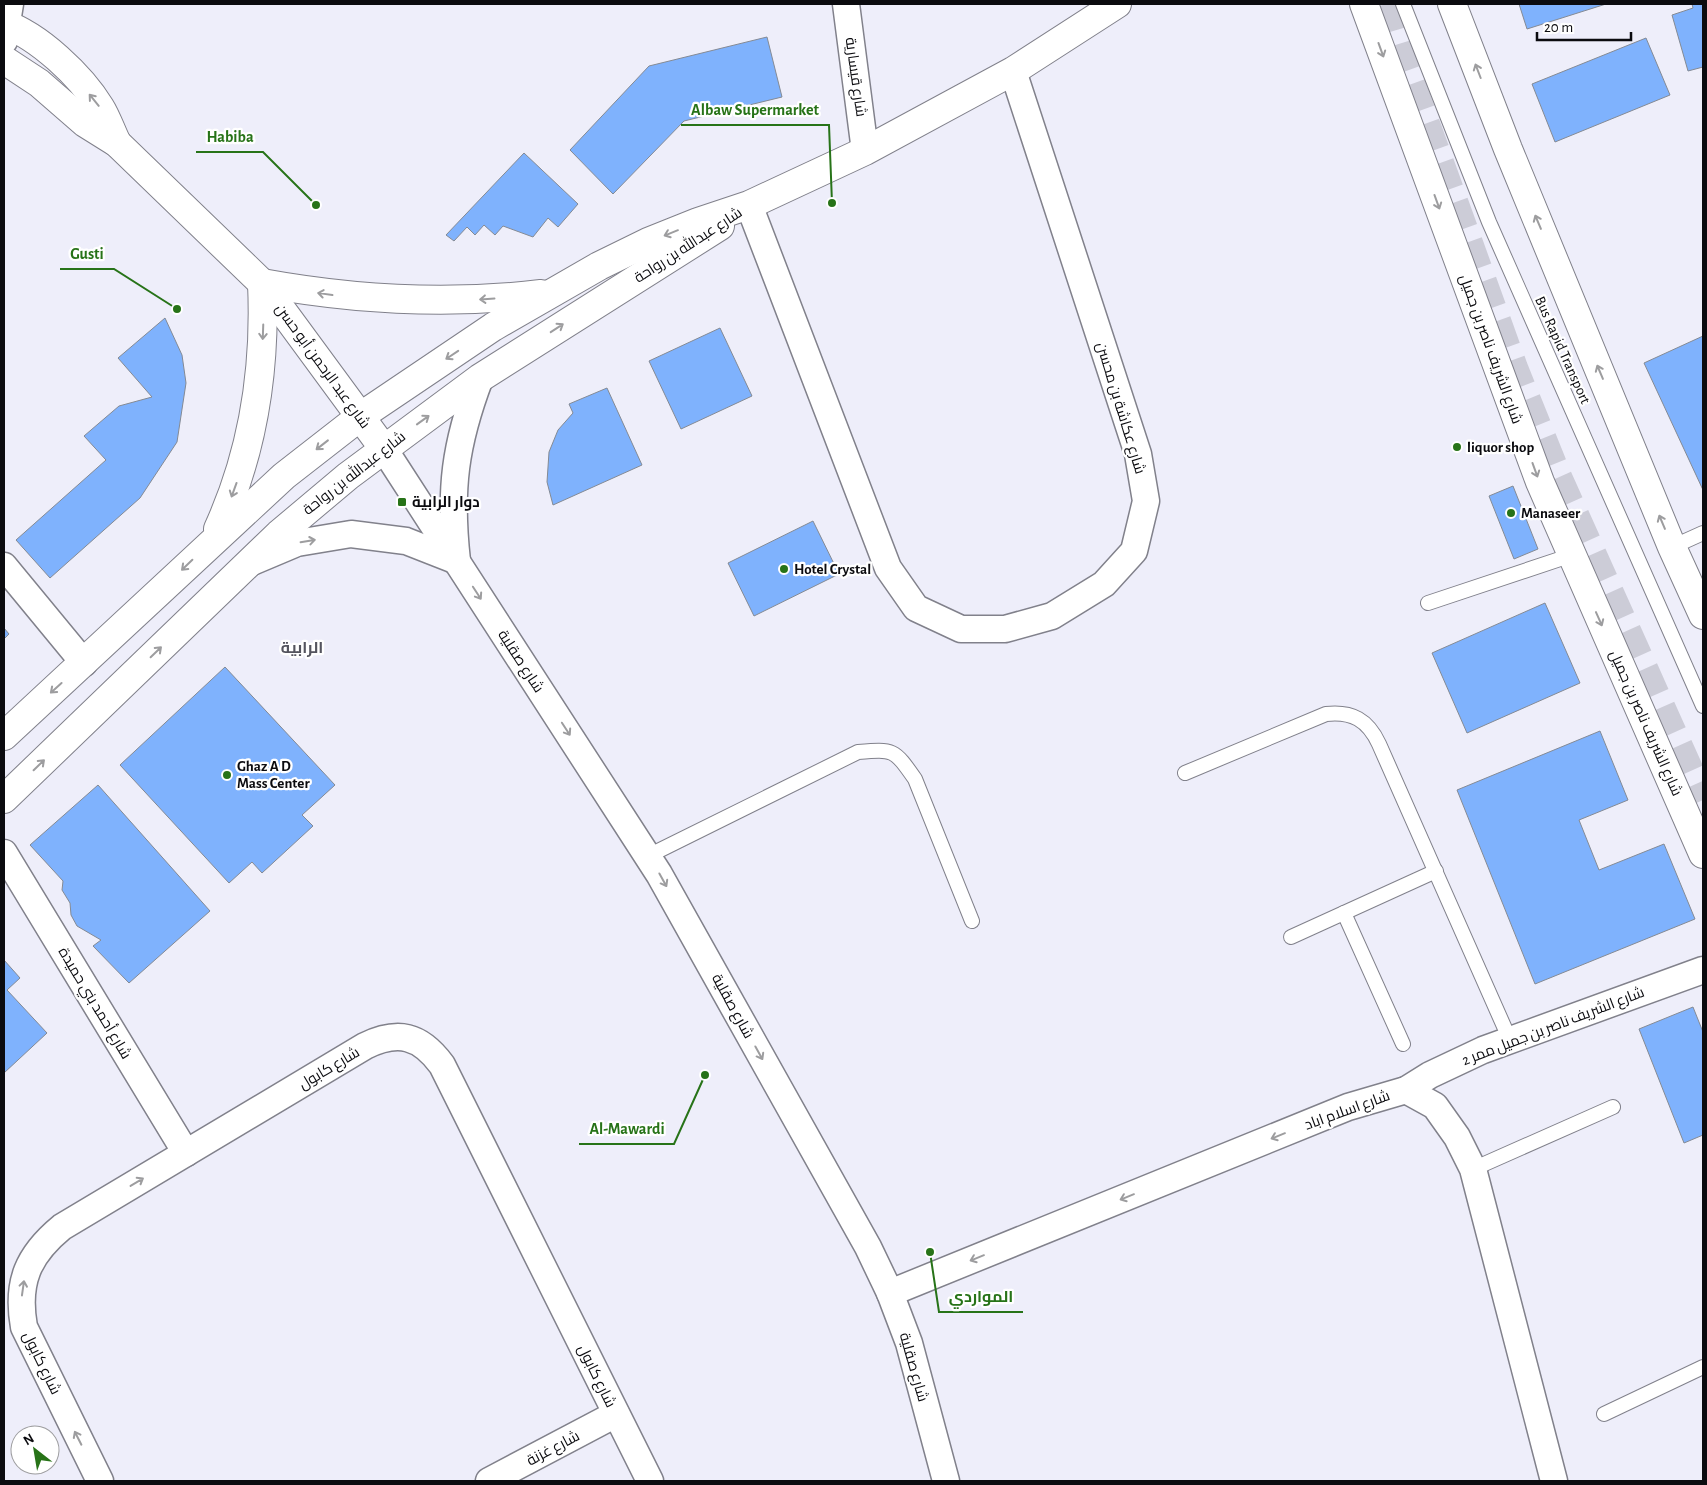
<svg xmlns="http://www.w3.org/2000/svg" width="1707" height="1485" font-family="'Alegreya Sans',Cairo,sans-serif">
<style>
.building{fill:#7fb2fd;stroke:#848a94}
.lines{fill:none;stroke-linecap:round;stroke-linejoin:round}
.secondary-tunnel{stroke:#ccccd7;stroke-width:28;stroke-dasharray:28 14;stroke-linecap:butt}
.lane-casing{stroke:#81818b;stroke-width:16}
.street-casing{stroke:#81818b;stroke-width:29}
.secondary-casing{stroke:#81818b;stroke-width:30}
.lane{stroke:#fff;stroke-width:14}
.street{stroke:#fff;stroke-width:26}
.secondary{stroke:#fff;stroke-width:28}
.oneway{stroke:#9d9d9f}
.poi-dot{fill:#277318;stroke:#fff;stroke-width:2}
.labels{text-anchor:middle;stroke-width:4.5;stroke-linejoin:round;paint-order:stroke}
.street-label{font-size:15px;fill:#0b0b0f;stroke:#fff}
.poi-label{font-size:15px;font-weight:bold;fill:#0b0b0f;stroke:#fff;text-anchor:start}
.neighbourhood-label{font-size:16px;font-weight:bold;fill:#54545e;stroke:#fff}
.leader{fill:none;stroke:#277318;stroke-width:2}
.callout-dot{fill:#277318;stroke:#fff;stroke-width:2}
.callout-label{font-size:16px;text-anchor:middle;font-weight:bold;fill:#277318;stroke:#fff;stroke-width:4.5;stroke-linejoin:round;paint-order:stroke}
</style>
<rect width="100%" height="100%" fill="#eeeefa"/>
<g class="building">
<path d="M1519,4H1606L1527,29Z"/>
<path d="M1692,4H1703V67L1688,71L1672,15L1693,8Z"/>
<path d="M767,37L782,97L684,121L613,194L570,150L649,66Z"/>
<path d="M1646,38L1670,95L1555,142L1532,84Z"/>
<path d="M524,153L578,204L558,227L548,218L533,237L503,226L495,235L484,225L475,235L467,227L454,241L446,235Z"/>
<path d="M165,318L182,355L186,383L177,442L140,498L50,578L16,540L106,460L84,436L119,406L152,397L118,358Z"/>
<path d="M720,328L752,396L681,429L649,361Z"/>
<path d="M1703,336V490L1644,363Z"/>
<path d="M607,388L642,465L553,505L547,482L549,452L558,430L573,413L569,404Z"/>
<path d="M1513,486L1538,549L1514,559L1489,496Z"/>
<path d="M813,521L839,574L754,616L728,563Z"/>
<path d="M1545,603L1580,683L1467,733L1432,653Z"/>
<path d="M4,628L9,634L4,639Z"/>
<path d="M225,667L335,785L302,815L313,826L262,873L252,862L229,883L120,765Z"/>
<path d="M1600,731L1628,800L1579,820L1599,870L1664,844L1695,919L1535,984L1457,790Z"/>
<path d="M98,785L210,911L129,983L93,946L101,940L77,926L71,915L70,903L62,890L63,881L30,845Z"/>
<path d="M4,960L20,978L7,990L47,1033L4,1073Z"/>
<path d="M1693,1007L1703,1032V1135L1684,1143L1639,1029Z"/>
</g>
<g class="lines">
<path class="secondary-tunnel" d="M1386,4L1403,60L1514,368L1558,477L1703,800"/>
<defs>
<g id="lane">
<path d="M1403,4L1489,222L1703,706"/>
<path d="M1672,547L1703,533"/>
<path d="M1428,603L1572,555"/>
<path d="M1185,773L1326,714C1352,711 1368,720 1379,744L1510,1040"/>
<path d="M648,856L858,752C894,749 894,749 915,779L972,921"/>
<path d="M1344,913L1403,1044"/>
<path d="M1291,937L1436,871"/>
<path d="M1473,1169L1613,1107"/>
<path d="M1604,1414L1703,1367"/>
</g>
<g id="street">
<path d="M846,4L865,151"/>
<path d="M4,41L10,4"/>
<path d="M749,205L888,568L916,608L961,629H1005L1052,616L1104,584L1134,551L1146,501L1138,454L1013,71"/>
<path d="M384,449L659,874L868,1247L890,1293L909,1343L946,1481"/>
<path d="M252,562L297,543L351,534L406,541L457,561C449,490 455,444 480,378"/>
<path d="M4,566L84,663"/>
<path d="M4,853L186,1153"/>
<path d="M1406,1090L1435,1106L1457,1137L1473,1169L1554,1481"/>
<path d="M890,1293L1348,1107L1406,1090L1430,1075L1483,1050L1703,970"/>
<path d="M100,1481L24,1327C16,1282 28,1255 62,1227L365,1046C398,1030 420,1035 442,1065L650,1481"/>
<path d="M489,1481L616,1414"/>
</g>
<g id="secondary">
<path d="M1364,4L1540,482L1703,854"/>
<path d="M1452,4L1508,149L1672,547L1703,615"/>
<path d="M4,24C39,36 81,76 100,107C107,118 111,131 117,143"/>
<path d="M4,60L39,83L85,123L117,143L262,283L384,449"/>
<path d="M218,529C254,450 266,369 262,283C355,300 447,305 541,294"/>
<path d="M4,736L284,476L361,416L493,327L599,266L648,242L698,222L749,205L865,151L1013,71L1117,4"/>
<path d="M4,799L279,534L348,476L480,378L720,226"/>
</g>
</defs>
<use href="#lane" class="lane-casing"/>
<use href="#street" class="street-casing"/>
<use href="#secondary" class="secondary-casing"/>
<use href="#lane" class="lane"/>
<use href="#street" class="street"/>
<use href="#secondary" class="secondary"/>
</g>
<defs><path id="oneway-shaft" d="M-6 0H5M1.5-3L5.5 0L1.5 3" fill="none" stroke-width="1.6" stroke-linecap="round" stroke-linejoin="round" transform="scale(1.25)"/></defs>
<g class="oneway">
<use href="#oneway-shaft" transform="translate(1381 50) rotate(70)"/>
<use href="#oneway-shaft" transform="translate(1478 71) rotate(-111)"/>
<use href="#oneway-shaft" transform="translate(94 100) rotate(-129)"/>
<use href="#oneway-shaft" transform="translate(1437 202) rotate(70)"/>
<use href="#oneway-shaft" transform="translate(1538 222) rotate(-113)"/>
<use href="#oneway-shaft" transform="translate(671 233) rotate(158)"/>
<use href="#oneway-shaft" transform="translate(325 294) rotate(-172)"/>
<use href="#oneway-shaft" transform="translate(487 299) rotate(176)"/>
<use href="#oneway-shaft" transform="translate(557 328) rotate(-33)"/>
<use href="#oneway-shaft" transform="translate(263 332) rotate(92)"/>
<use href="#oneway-shaft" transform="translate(452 355) rotate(146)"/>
<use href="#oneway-shaft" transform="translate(1600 372) rotate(-113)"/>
<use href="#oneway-shaft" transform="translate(423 420) rotate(-36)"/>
<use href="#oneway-shaft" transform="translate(322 445) rotate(142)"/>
<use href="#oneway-shaft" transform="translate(1535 470) rotate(70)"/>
<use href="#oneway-shaft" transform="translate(234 490) rotate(110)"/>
<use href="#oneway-shaft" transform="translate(1662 522) rotate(-113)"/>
<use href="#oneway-shaft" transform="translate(308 541) rotate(-9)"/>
<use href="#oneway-shaft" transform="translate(187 565) rotate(136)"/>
<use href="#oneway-shaft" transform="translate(477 593) rotate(57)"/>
<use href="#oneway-shaft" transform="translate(1599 619) rotate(66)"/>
<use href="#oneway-shaft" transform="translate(156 652) rotate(-44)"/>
<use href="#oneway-shaft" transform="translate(56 688) rotate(138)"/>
<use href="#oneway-shaft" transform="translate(566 729) rotate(57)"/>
<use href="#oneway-shaft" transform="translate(39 765) rotate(-44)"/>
<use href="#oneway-shaft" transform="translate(663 880) rotate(61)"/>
<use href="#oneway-shaft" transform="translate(759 1053) rotate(61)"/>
<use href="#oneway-shaft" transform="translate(1278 1136) rotate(158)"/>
<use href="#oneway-shaft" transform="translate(137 1182) rotate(-31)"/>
<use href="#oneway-shaft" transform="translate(1127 1197) rotate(158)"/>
<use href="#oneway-shaft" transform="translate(977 1258) rotate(158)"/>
<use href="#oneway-shaft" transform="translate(23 1288) rotate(-82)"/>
<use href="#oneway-shaft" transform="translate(78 1438) rotate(-117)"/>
</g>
<g class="poi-dot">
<circle cx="1457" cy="447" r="5"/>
<rect x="397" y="497" width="10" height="10" rx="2.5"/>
<circle cx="1511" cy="513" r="5"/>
<circle cx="784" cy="569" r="5"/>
<circle cx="227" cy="775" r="5"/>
</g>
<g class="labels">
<g class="street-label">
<text transform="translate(856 77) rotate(82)" y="5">شارع قيسارية</text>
<text transform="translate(688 245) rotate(-33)" y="5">شارع عبدالله بن رواحة</text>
<text transform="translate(1491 349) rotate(70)" y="5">شارع الشريف ناصر بن جميل</text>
<text transform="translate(1563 350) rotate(66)" y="5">Bus Rapid Transport</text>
<text transform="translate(323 366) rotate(54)" y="5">شارع عبد الرحمن أبو حسن</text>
<text transform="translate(1121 408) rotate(73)" y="5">شارع عكاشة بن محسن</text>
<text transform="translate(354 473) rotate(-38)" y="5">شارع عبدالله بن رواحة</text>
<text transform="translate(521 661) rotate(57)" y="5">شارع صقلية</text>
<text transform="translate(1646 723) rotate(66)" y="5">شارع الشريف ناصر بن جميل</text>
<text transform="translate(95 1003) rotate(59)" y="5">شارع أحمد بني حميدة</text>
<text transform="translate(733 1006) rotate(61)" y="5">شارع صقلية</text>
<text transform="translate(1553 1026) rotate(-21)" y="5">شارع الشريف ناصر بن جميل ممر 2</text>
<text transform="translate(329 1068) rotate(-31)" y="5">شارع كابول</text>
<text transform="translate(1347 1110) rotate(-20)" y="5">شارع اسلام اباد</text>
<text transform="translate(42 1363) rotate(64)" y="5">شارع كابول</text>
<text transform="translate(914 1367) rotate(74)" y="5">شارع صقلية</text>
<text transform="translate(597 1376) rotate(64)" y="5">شارع كابول</text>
<text transform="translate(553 1448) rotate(-28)" y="5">شارع غزنة</text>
</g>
<g class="poi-label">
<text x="1467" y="452">liquor shop</text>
<text x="412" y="507">دوار الرابية</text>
<text x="1521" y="518">Manaseer</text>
<text x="794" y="574">Hotel Crystal</text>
<text x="237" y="771">Ghaz A D<tspan x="237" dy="17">Mass Center</tspan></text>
</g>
<g class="neighbourhood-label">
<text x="302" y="653">الرابية</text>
</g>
</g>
<path class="leader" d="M832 203L829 125H681M316 205L263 152H196M177 309L114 269H60M705 1075L674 1144H579M930 1252L939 1312H1023"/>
<g class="callout-dot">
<circle cx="832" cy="203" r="5"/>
<circle cx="316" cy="205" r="5"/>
<circle cx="177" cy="309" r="5"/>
<circle cx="705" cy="1075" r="5"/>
<circle cx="930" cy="1252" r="5"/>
</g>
<g class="callout-label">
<text x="755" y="115">Albaw Supermarket</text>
<text x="230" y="142">Habiba</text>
<text x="87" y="259">Gusti</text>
<text x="627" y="1134">Al-Mawardi</text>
<text x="981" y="1302">المواردي</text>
</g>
<rect width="1707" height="1485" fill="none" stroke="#0b0b0f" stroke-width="10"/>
<g transform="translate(35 1450) rotate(329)"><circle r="24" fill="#ffffff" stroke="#9d9d9f"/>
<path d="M0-4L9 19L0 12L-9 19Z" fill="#277318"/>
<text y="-8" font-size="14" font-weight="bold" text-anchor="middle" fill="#0b0b0f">N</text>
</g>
<path d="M1537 32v8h94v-8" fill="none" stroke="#0b0b0f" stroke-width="2.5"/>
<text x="1544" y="32" font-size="15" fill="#0b0b0f" stroke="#ffffff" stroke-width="4" paint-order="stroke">20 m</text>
</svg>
